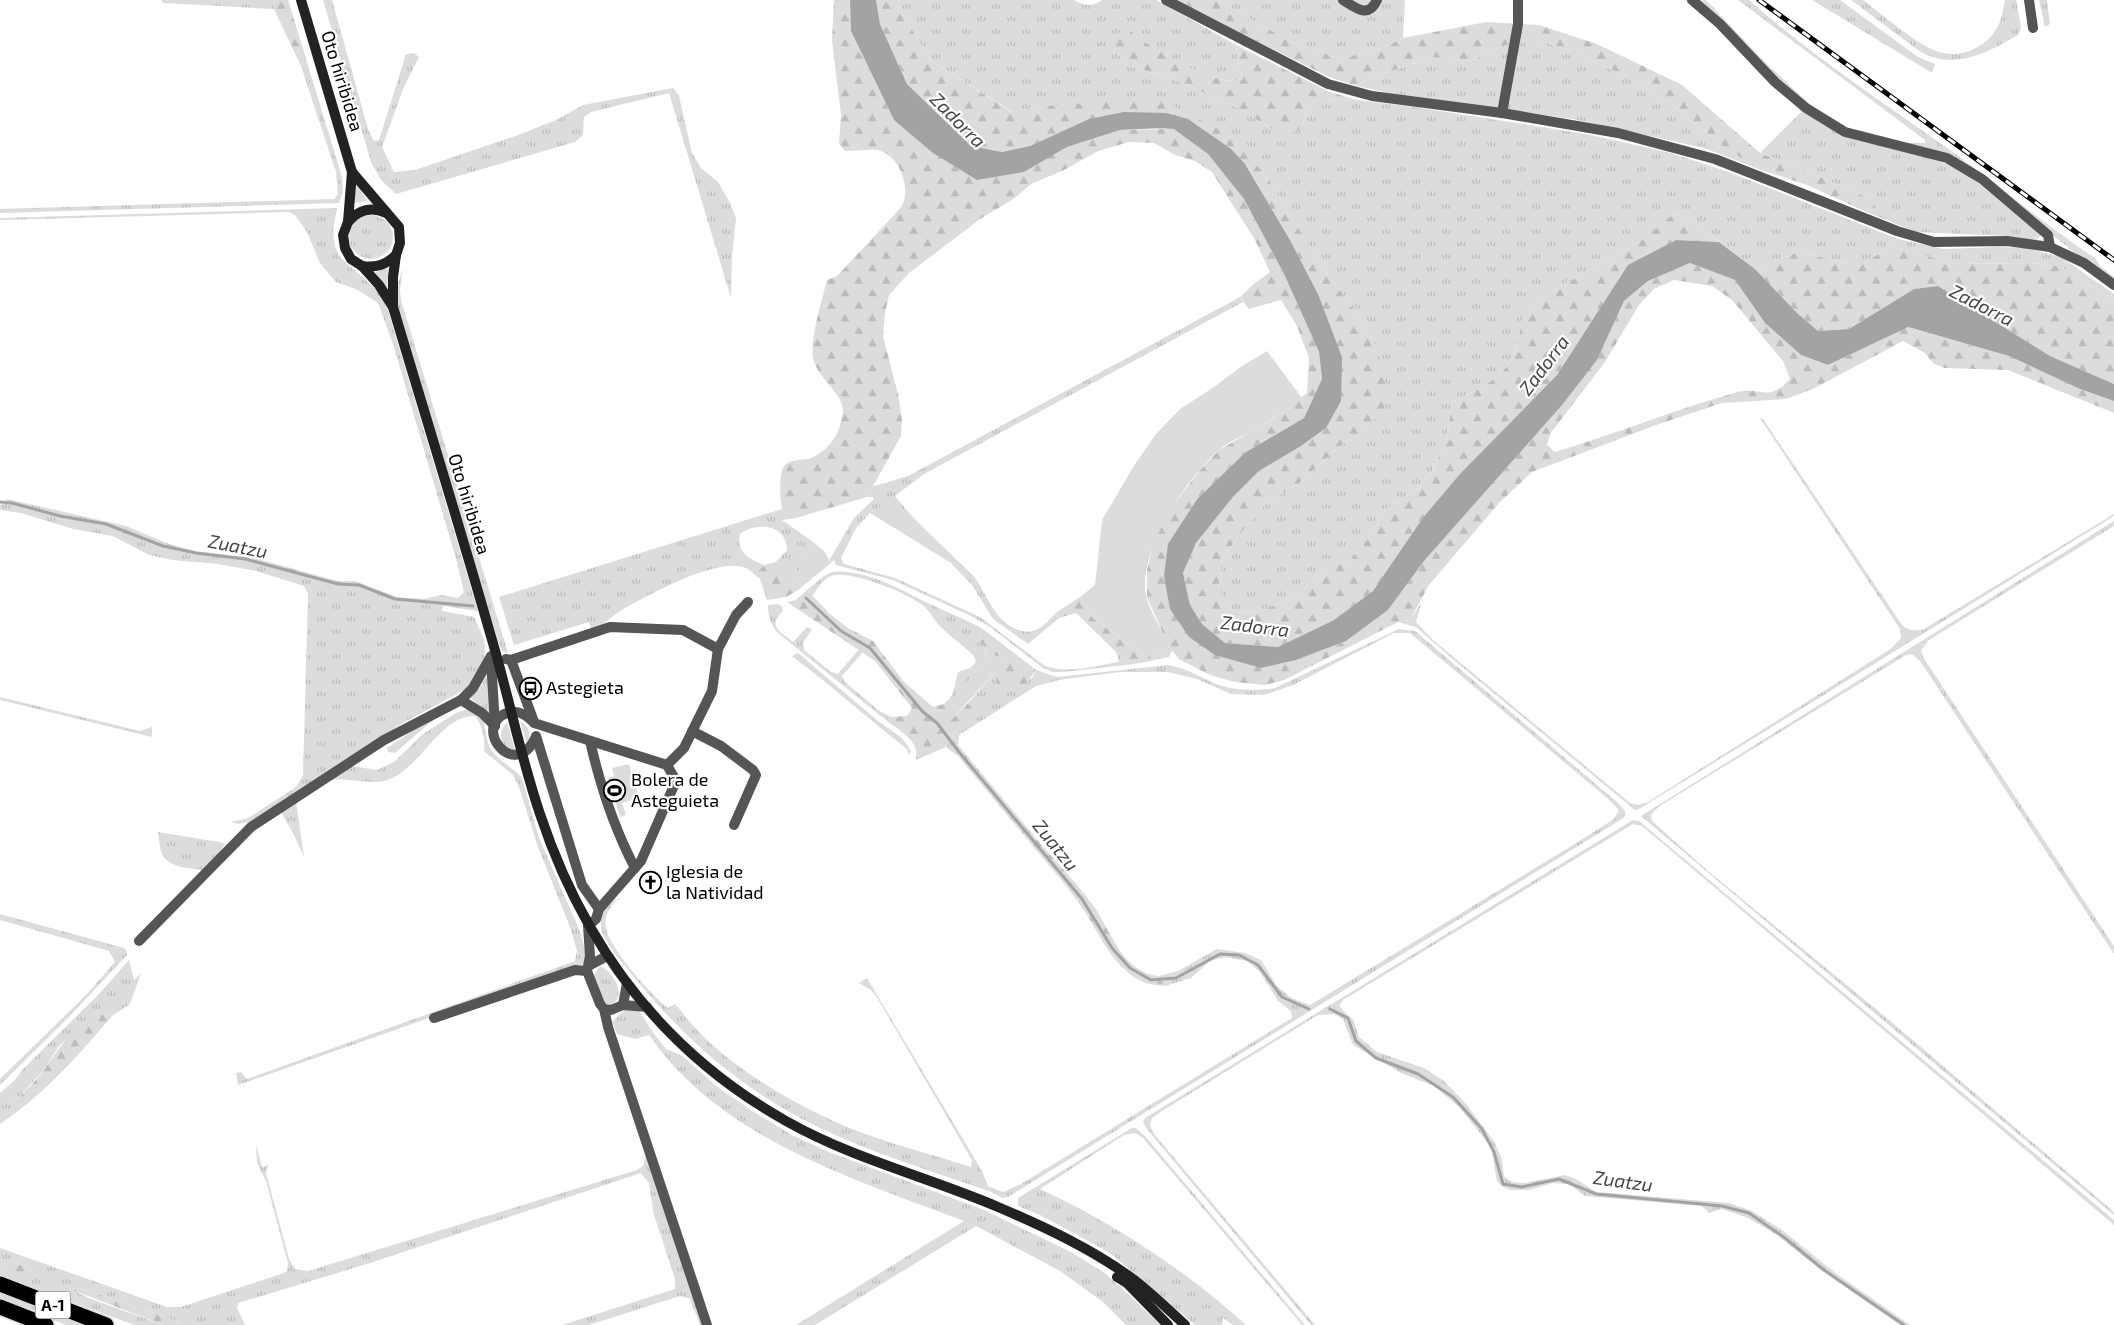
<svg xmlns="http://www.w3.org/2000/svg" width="2114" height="1325" font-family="'Exo 2',sans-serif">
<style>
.grass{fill:url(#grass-tufts)}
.forest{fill:url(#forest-firs);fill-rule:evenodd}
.green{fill:#dcdcdc}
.water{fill:#a3a3a3}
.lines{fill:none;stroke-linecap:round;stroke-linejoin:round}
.stream{stroke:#a3a3a3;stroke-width:3}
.highway-casing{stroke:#dbdbdb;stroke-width:18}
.street{stroke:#555;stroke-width:10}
.secondary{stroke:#222;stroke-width:10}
.highway{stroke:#000;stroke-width:15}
.rail-casing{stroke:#000;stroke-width:5}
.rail{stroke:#fff;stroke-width:3;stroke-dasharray:9;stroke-linecap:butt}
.labels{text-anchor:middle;stroke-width:4.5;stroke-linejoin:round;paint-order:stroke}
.shield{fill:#fff;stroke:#4c4c4c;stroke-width:1}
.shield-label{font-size:16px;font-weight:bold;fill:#000}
.street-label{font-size:18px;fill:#000;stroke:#fff}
.poi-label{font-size:18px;fill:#000;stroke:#fff;text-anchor:start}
.water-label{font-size:19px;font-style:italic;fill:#444;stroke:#fff}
</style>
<defs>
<pattern id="grass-tufts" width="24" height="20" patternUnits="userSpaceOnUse" patternTransform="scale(1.25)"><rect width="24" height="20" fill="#dcdcdc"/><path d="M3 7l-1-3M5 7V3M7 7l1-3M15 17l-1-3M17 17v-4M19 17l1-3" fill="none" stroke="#bbb"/></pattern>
<pattern id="forest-firs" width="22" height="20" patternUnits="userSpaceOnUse" patternTransform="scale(1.25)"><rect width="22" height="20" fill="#dcdcdc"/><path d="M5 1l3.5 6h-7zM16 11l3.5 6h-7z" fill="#bbb"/></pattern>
</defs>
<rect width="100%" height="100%" fill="#fff"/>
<g class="grass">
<path d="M161,0H273L274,9L163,3Z"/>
<path d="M323,0H332L368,129L374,141L379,140L406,54L414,53L419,57L403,89L382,147L394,172L415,170L518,135L556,120L583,105L673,88L679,96L692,153L701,168L718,182L730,203L736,218L732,256L731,298L669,93L591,112L584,117L583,135L575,142L396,194L381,180L371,162Z"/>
<path d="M899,0H1074C1084,6 1093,7 1102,0H1156L1236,45L1238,64L1243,79C1237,80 1230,81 1224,80C1190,72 1155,51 1128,29L1114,49L1127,65L1171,78L1238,108L1272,129L1303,125L1309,108L1320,99L1357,100L1415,107L1586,134L1667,152L1726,171L1898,239L1943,249L1999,247L2026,248L2061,257L2114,294V302L2060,266L2032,263L1955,264L1891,246L1860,266L1798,252L1755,269L1700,227L1674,213C1653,234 1628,250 1603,264C1577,279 1547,289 1526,311C1519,320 1520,337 1517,348C1508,377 1477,390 1452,402L1447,438L1432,472L1417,489L1386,509L1371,535L1351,559L1317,575L1300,594L1260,612L1234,613L1219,590L1221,562L1239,535L1265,504L1300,482L1340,446L1368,429L1377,349L1359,316L1324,270L1265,174L1096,103L1043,106L1013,112L931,61L902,13Z"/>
<path d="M1217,0H1405L1403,38L1380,49L1340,59L1291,42Z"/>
<path d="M1706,0L1766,63L1815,109L1847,128L1909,143H1925V140L1738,0H1749C1811,55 1882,102 1950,150C1999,186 2046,225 2096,259L2100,266L2114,277V280L2075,253L1962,163L1850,131L1807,106L1697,1Z"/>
<path d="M1812,0H1840L1918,57L1935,64L1932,73Z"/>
<path d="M1851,0H1863C1882,14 1915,43 1936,51C1959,60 1987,48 1998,26C2002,18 2003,9 2005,0H2016L2021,27L2018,35C1987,53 1952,72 1918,50Z"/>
<path d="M2039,0H2047L2050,24L2045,27Z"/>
<path d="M1535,39L1565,49L1634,79L1677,109L1722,146L1761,170L1704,148L1573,119L1388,93L1353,85L1431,57L1471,61L1499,47Z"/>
<path d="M307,62L342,177L343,192L339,203L0,213V209L334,199L338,194L336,172L301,66Z"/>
<path d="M1803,110L1828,126L1960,168L2041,235L2035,241L2007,236L1916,232L1864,211L1875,207L1868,198L1821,177L1760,153Z"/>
<path d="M358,185L367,201L355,203V186Z"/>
<path d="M337,208L333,231L335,246L340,257L379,292L387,307L478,611L443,606L442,611L474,617L484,639L485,650L483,666L475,681L464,690L403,723L250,822L238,824L231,822L248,818L296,787L303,775L308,594L304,586L256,571L218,564L172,560L149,555L113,536L73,529L21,513L0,510V505L4,504L7,499L126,526L169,544L195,551L255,558L337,581H355L397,597L423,599L442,595L458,598L464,592L457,562L393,344L378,303L358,290L336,282L320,263L307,232L295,215L289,212L0,220V218Z"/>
<circle cx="371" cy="237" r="22"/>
<path d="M389,268L387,289L375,272Z"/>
<path d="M403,268L400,290L401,300L508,653L502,651L498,641L398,308L397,287Z"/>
<path d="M1240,297L1243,302L924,474L895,496C913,520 937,540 959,562C965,568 973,574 977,581C989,599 997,625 1022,631C1037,635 1047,622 1057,612L1059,618L1028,644L993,619L972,585L950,562L943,558L941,551L873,510L856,528L841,558L844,564L895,578L980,617L1045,666C1070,674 1094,666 1119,662L1116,652L1134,664L1064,672H1053L1043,668L990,627L971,616L893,580L836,565L834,560L831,563L830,559L854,518L873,500V497H867L873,486L886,483L910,475Z"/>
<path d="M1760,418L1763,419L1902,625C1909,631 1915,631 1924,629L2114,514V516L1639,809L1635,810L1455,661L1416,627L1398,622L1410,620L1421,603L1416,622L1433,640L1630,803L1638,805L1648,802L1892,648L1901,638L1900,629Z"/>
<path d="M782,509L796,518L782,520L813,542L794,580L785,568L776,562L787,550C787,525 758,521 740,534C737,554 748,558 764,565L755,575C753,573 749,569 746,568C718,556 646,596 620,611C608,619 605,625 591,629L589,622L514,645L499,597Z"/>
<path d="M2114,521V526L1929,640L1921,650L1923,657L2114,946V954L1920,661L1912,654L1906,655L1658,807L1651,815L1652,821L1708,871L1888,1019L2114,1212V1215L1641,816Z"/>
<path d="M832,572C867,569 899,589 930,604C948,613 966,619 983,629L978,634L986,652L984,662H976L974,656C964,646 952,638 942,628C935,622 931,613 925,607C909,593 855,572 834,575C824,577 818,588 812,596L807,590L824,576Z"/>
<path d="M778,604L782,606L783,611C767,627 780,631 793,642L807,627L812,629L803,643L804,650L831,672L838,674L859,649L863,652L842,676L844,681L878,710L891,717L887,721L778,633C771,625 768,617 768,605Z"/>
<path d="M1399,629L1415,631L1617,802L1625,811L1626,815L1622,819L1008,1197L1002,1198L991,1192C934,1172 875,1154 820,1128C749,1094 689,1044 639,983C628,969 603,943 601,927C600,920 602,914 603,908L616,899H622L616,900C609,909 604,916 606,928C609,948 652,996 668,1008L675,1004C683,1013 691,1024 700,1033C732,1066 781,1096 823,1116C869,1139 922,1151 971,1167L972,1160L878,999L871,990L859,983L867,978L982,1171L988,1186L1003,1192L1021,1184L1292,1018L1291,1011L1278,1001L1260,972L1247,961L1225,957L1210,961L1191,978L1165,986L1158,976L1178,971L1217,949L1245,953L1261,960L1276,985L1291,998L1310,1005L1578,842L1614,819L1619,810L1607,798L1410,633H1394L1293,685L1264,695L1231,694L1197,679L1168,672H1120L1059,680L1036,686L959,735L958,745L1035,837L1027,839L958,756L946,747L956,730L973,712L968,703L996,671L997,691L1032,678L1036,670L1057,677L1168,665C1186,668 1200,677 1216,684C1235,691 1255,691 1275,688Z"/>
<path d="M1169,647L1172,651L1169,657L1145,662L1146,657Z"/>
<path d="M798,653L878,721L902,738L911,751L909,755L907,749C868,719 832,686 792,656Z"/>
<path d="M487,674L491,717L470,697L479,689Z"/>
<path d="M955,684L962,687L953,703L949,699L952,695Z"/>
<path d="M0,697L140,731L152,727V737L0,700Z"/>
<path d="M468,709L483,720C486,729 486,742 492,751C500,761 513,768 522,778L539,838L579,929L588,959L586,963L238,1085L236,1073L241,1072L247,1079L575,961L577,951L570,927L538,847L519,787L513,775L484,751C485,737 483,727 475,716C440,715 420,770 387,780C369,786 349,777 330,780L351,766L377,770L394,762L423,734L456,713Z"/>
<path d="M433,720L395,753L388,752L387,748L417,728Z"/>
<path d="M520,721C530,727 532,734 527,745Z"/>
<path d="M507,722L515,750C499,747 497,732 507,722Z"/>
<path d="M296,801L304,857L294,835L281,812Z"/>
<path d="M1633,820L1639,821L2114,1220V1225L1642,826L1633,824L1343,1000L1339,1006L1354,1021L1359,1037L1377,1052L1424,1068L1444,1081L1467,1105L1495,1143L1502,1160L1504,1177L1512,1182L1525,1183L1565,1175L1576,1179L1596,1192L1729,1203L1752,1211L1782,1230L1834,1272L1910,1325H1900L1865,1301L1817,1267L1777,1235L1748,1218L1722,1209L1709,1213L1702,1206L1585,1196L1569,1184L1553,1183L1529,1190H1510L1503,1187L1497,1181L1491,1147L1459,1107L1434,1086L1401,1073L1353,1045L1343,1019L1334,1014L1318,1015L1162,1111L1152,1118L1150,1125L1154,1134L1315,1325H1311L1146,1128L1143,1122L1145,1118Z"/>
<path d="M158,832L225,843L221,851L203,870C189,868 167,868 161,852C159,846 159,838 158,832Z"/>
<path d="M0,914L124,948L127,951V955L69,1017L0,1085V1079L86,995L115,962L109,951L0,920Z"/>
<path d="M129,960L134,980L141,973L130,1004L112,1016L96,1013L59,1046L43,1071L12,1104L14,1114L0,1124V1093L15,1080L22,1070L100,993Z"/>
<path d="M600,966C613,971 628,997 611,1005L602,1002L594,975Z"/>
<path d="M626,1008H633L640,1012L652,1031L666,1049L681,1055L719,1088L754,1112L792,1135L829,1152L984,1210L1071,1252L1106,1274L1161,1325H1126L1103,1302L1060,1271L976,1226L815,1325H796L964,1221C851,1178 721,1139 649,1035L635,1039L617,1034L612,1022Z"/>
<path d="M1132,1128H1136L1145,1136L1305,1325H1302L1143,1138L1135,1133L1124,1135L1040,1189C1112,1222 1188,1272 1246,1325H1233L1223,1318L1222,1325H1195L1110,1253L1040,1215L1018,1206V1198Z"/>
<path d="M256,1145L262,1167L268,1165L266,1173L289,1259L295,1269L308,1271L637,1170L643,1166L646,1153L704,1325H700L690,1299L680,1296L589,1325H562L675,1289V1279L654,1215L649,1183L641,1173L367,1264L238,1303L237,1308L245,1325H183L161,1315L82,1289L68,1288L91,1299L164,1325H134L0,1275V1266L33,1276V1272L25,1266L0,1258V1248L167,1307H181L284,1273L287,1271L288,1263L266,1181L257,1163Z"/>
<path d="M0,1292L86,1325H66L0,1300Z"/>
</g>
<g class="forest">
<path d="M273,0H288L307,62L301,66L274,9Z"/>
<path d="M834,0H850L851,31L894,120L1024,172L1067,147L1120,130L1174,129L1208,154L1244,199L1285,276L1319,352L1322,379L1304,418L1246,452L1198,498L1170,609L1261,668L1296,660L1346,641L1388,610L1424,561L1563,404L1597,360L1624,301L1648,281L1690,263L1735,280L1765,323L1801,355L1828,365L1907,327L2009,356L2080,389L2114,401V413L2008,370L1945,368L1934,364L1925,353L1903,341L1813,389L1786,399L1722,403L1656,425L1532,472L1499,503L1429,585L1410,620L1398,622L1284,680L1265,685L1235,682L1210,675L1179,659L1169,647L1147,597V570L1155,537L1166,515L1199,471L1219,450L1274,418L1307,393L1309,358L1297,326L1281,300L1249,309L1240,297L1255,283L1270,272L1255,240L1212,172L1195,161L1175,155L1154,143L1129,142L1098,151L1064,170L1031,184L1012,200L980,219L909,273L889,295L885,313L883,336L898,394L902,420L901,436L867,497L796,518L782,509C780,500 779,476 783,468C788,458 803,461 811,458C825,452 836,440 840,425C841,421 843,414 843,410C842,392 817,378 813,358C810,338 822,300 827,280L837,276L895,214C898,210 903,206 904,201C909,182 898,154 877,150C867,149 855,151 845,151L839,144L841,115L832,40ZM1674,280L1712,286L1732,300L1783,361L1790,379C1767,404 1759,385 1734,393C1674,410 1615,434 1555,452L1547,445L1550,434L1605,362L1639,305L1654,289Z"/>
<path d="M876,0H899L902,13L931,61L1012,112L1043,106L1157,98L1224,132L1265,174L1324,270L1359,316L1377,349L1389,398L1368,429L1340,446L1300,482L1265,504L1239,535L1221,562L1219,590L1234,613L1260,612L1300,594L1317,575L1351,559L1371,535L1386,509L1417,489L1432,472L1447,438L1452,402C1477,390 1508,377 1517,348C1520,337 1519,319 1526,311C1547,289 1577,279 1603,264C1629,250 1653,233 1674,213L1700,227L1719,242L1676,240L1628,266L1557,375L1422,519L1373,591L1334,620L1278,647L1225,643L1202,624L1190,605L1183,573L1196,543L1233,497L1259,471L1301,446L1326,428L1318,294L1290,240L1245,164L1188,119H1089L1030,146L1002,152L971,146L907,84L880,24Z"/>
<path d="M1174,0H1217L1291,42L1340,59L1380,49L1403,38L1486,22L1539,25L1597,44L1682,85L1760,153L1821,177L1868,198L1876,207L1864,211L1807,185L1761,170L1722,146L1677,109L1634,79L1565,49L1535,39L1499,47L1471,61L1431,57L1353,85L1329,77Z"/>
<path d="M1128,29C1155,51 1190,71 1224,80C1230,81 1237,80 1243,79L1238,64L1236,45L1330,92L1357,100L1320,99L1309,108L1303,125L1295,133L1272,129L1238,108L1171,78L1127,65L1114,49L1118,33Z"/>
<path d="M1891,246L1955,264L2032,263L2060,266L2114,302V384L2050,356L1938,286L1914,289L1849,329L1818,331L1797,313L1755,269L1798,252L1860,266Z"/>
<path d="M776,562L785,568L794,580L791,585L798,590L786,597L767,600L760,579L755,575L764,565Z"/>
<path d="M807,590L830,614L848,628L873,641L904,682L933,707L944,704L949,699L953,703L944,720H951L968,703L974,712L956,730L946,747L916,760C920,741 901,732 887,721L891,717L907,716L912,708L875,661L787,602L796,600Z"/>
<path d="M1080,597L1093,618L1146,657L1145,662L1134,664L1116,652L1076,613L1059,618L1057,612Z"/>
<path d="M983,629L1036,670L1024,686L997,692L996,671L1009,661L986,652L978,634Z"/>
<path d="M976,662H984L962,687L955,684L958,672L970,668Z"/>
<path d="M1035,837C1054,860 1077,883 1095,908C1112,934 1122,971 1158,976L1165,986C1158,985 1149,985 1143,982C1108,965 1098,927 1076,899C1061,878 1043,859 1027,839Z"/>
<path d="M96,1013L112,1016C82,1051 51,1087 14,1114L12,1104C23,1093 35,1082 44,1070C61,1046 71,1029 96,1013Z"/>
<path d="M0,1258L25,1266L33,1272V1277L0,1266Z"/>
<path d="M67,1288L82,1289L161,1315L183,1325H164Z"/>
</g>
<g class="green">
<path d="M1267,351L1302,398C1286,410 1269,421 1252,431C1241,437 1228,442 1219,450C1186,478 1135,554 1147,599C1152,616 1163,630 1169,647L1146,657L1093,618L1080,597L1095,585L1102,520L1135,464L1156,434L1180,409L1214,387L1242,366Z"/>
<path d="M888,501L941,551L943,558L870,513Z"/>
<path d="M813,542L824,551L831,563L798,590L791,585Z"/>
<path d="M986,652L1009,661L1005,671H996L951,720H943L962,687L984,662Z"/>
<path d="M629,764L639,798L622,803L626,815L620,817L608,778L614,776L612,768Z"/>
</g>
<path class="water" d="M850,0H876L880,24L907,84L971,146L1002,152L1030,146L1089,119L1124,112L1166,113L1188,119L1231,149L1245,164L1290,240L1318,294L1342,357L1341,401L1326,428L1301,446L1259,471L1233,497L1196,543L1183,573L1190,605L1202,624L1225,643L1278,647L1334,620L1373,591L1422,519L1460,474L1557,375L1628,265L1676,240L1719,242L1755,269L1797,313L1818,331L1849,329L1914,289L1938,286L2050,356L2114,384V401L2080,389L2009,356L1908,327L1828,365L1801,355L1765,323L1735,280L1690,263L1648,281L1624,301L1597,360L1563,404L1424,561L1388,610L1346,641L1296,660L1261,668L1215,655L1189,637L1170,609L1164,576L1168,544L1198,498L1246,452L1304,418L1322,379L1319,352L1285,276L1244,199L1208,154L1174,129L1163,128L1120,130L1067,147L1024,172L977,180L933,153L894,120L851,31Z"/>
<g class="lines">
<g class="stream">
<path d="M0,502L12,503L60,516L106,524L163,546L196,553L245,559L338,584L359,585L395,599L473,606"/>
<path d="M806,598L841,631L870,648L922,711L937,723L959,752L1082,899L1112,948L1130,968L1151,980L1176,978L1220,954L1239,955L1258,965L1282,997L1309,1009"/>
<path d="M1330,1009L1348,1018L1356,1041L1376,1058L1418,1074L1453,1097L1482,1129L1494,1152L1503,1184L1522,1187L1559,1179L1596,1194L1722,1206L1749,1213L1785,1238L1824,1270L1904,1325"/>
</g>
<defs>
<g id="highway">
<path d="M0,1284L106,1325"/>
<path d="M0,1307L46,1325"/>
</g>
</defs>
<use href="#highway" class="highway-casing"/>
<g class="street">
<path d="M1166,0L1328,84L1372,96L1502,113L1618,133L1715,159L1897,231L1934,242L2007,241L2050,247L2084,263L2114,285"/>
<path d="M1343,0C1356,8 1368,19 1377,0"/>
<path d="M1692,0L1720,24L1775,82L1806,108L1845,132L1947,158L1982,179L2048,235L2050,247"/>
<path d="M2029,0L2033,28"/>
<path d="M1502,113L1518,24V0"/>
<path d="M491,659L495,726"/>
<path d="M506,659L511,660L610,627L683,630L718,649"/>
<path d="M511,660L533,719"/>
<path d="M461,700L482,713L495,726"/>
<path d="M692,731L721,746L753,770L756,775L734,825"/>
<path d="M536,736L582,885L599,909"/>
<path d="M536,737C514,783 471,726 507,713C519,709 527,716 534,723L667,765L676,781L641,861L599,909L596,919L588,926L590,956L587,971L600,1004L604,1009L611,1010L623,1005L647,1007"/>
<path d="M590,741C600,785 614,828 635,868"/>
<path d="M667,765L684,748L712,691L718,649L736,615L748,602"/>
<path d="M139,941L251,827L384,740L461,700L473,688L491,656"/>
<path d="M590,965L607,956"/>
<path d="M623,1005L627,983"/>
<path d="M604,1009L608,1027L707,1325"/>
<path d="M434,1018L575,970L587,971"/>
</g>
<g class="secondary">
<path d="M301,0L352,172L348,222L343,235L345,248L351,259L362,266L379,285L393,307C425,415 459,524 490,633C508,693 520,755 540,814C584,946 663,1052 786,1121C853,1159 928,1177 998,1207C1045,1227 1092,1249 1133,1279C1151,1293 1168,1309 1185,1325"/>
<path d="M352,172L399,227L400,243L396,255L393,277V307"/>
<path d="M348,222C358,210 371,206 386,213"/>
<path d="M362,266C376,268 386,265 396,255"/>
<path d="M1117,1277L1127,1283L1168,1325"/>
</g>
<use href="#highway" class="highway"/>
<defs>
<path id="rail" d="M1759,0L2114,260"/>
</defs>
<use href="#rail" class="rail-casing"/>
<use href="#rail" class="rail"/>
</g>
<defs>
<symbol id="bus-ring" viewBox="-11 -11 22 22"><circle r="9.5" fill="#fff" stroke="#000" stroke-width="1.5"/><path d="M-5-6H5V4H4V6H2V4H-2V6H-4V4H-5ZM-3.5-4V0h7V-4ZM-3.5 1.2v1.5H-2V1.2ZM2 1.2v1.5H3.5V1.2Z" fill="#000"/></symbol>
<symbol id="stadium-ring" viewBox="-11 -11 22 22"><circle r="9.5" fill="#fff" stroke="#000" stroke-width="1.5"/><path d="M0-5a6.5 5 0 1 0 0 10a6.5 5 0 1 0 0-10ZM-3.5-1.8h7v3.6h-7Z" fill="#000"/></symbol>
<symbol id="church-ring" viewBox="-11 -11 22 22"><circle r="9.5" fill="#fff" stroke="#000" stroke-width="1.5"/><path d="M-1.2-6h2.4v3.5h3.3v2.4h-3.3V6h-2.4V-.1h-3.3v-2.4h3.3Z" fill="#000"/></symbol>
</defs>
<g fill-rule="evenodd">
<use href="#bus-ring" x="518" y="676" width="25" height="25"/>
<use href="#stadium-ring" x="602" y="778" width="25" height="25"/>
<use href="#church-ring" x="638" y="870" width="25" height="25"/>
</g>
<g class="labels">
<rect class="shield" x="35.5" y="1291.5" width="35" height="27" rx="4"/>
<g class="shield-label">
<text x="53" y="1311">A-1</text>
</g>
<g class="street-label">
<text transform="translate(342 81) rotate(73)" y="6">Oto hiribidea</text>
<text transform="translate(469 504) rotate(73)" y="6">Oto hiribidea</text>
</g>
<g class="poi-label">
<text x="546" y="694">Astegieta</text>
<text x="631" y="786">Bolera de<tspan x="631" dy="21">Asteguieta</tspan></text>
<text x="666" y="878">Iglesia de<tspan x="666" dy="21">la Natividad</tspan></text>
</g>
<g class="water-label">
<text transform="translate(958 120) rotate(45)" y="7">Zadorra</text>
<text transform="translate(1982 305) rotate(27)" y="7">Zadorra</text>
<text transform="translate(1544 365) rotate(-53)" y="7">Zadorra</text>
<text transform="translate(238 546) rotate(11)" y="7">Zuatzu</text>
<text transform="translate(1255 626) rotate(7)" y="7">Zadorra</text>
<text transform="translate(1056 845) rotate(51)" y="7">Zuatzu</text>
<text transform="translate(1623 1181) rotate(8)" y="7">Zuatzu</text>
</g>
</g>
</svg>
